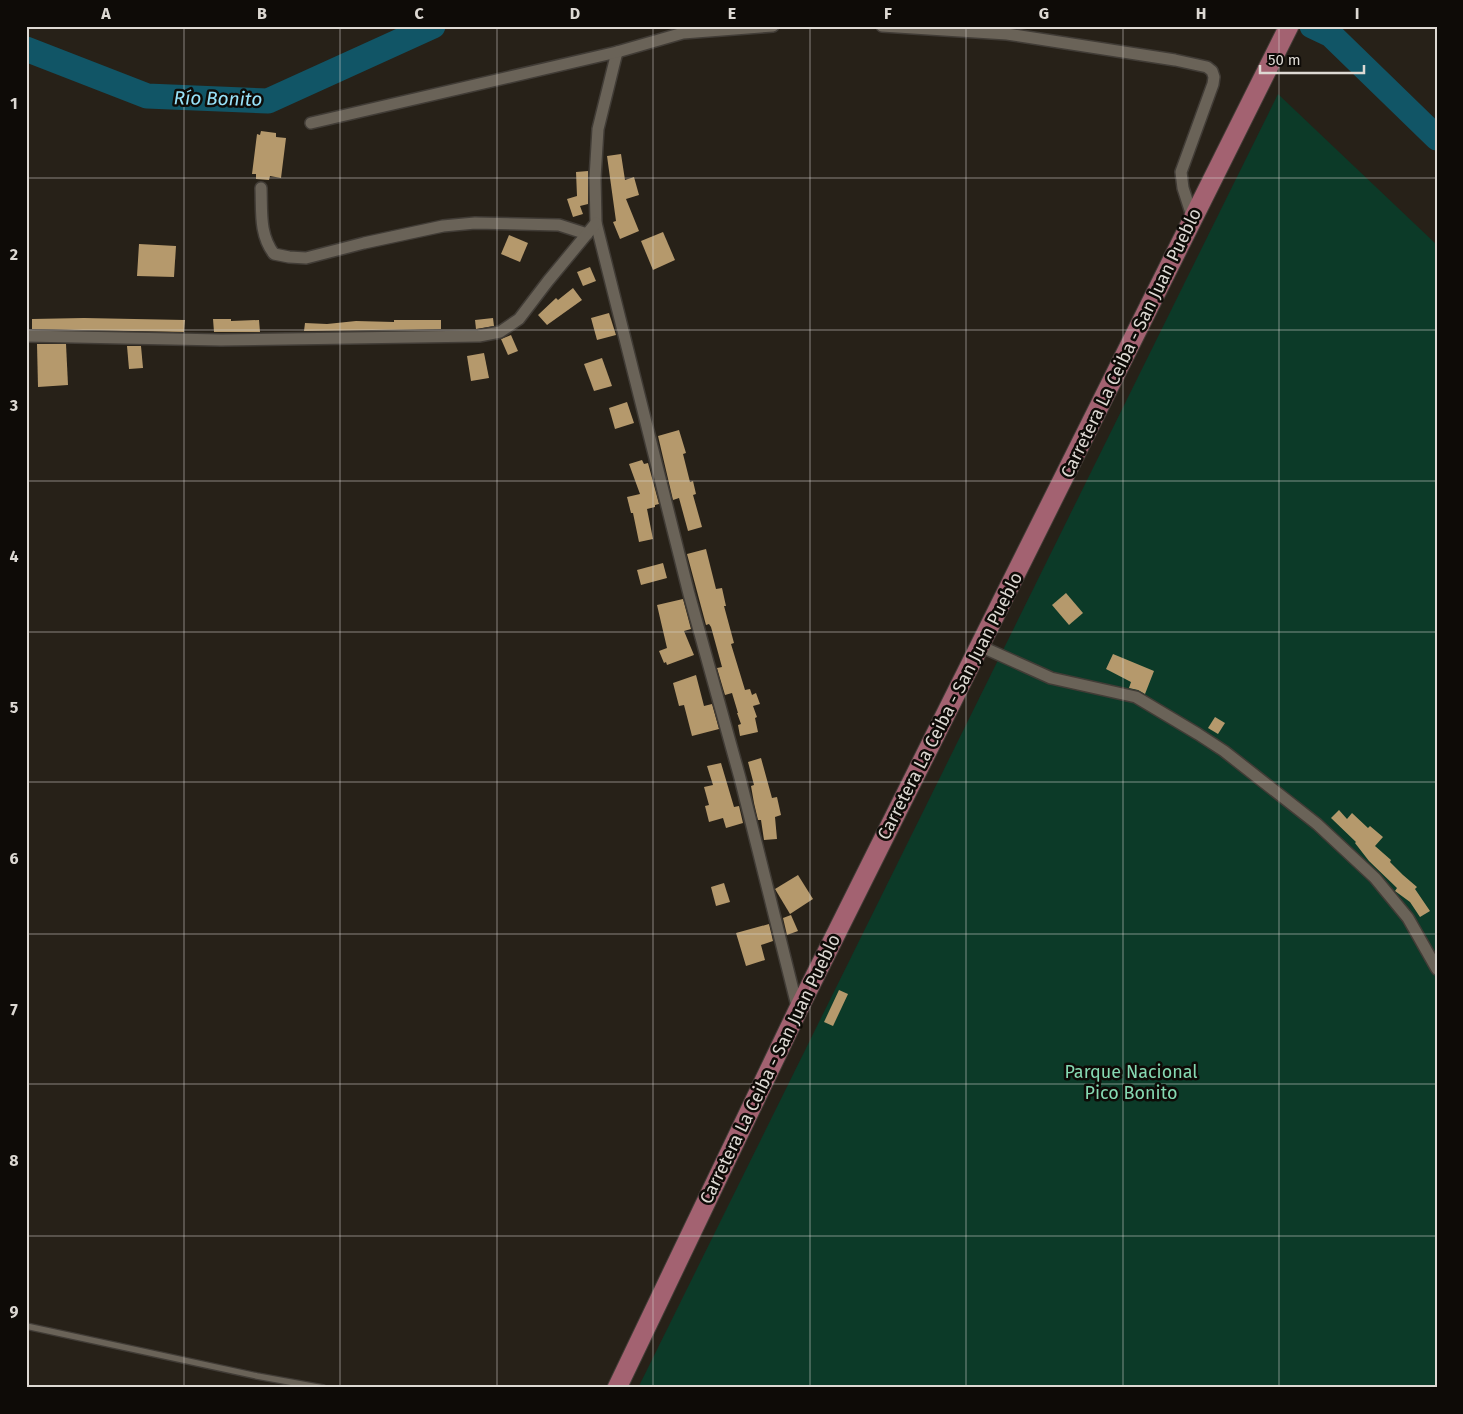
<svg xmlns="http://www.w3.org/2000/svg" width="1463" height="1414" font-family="'Fira Sans',sans-serif">
<style>
.green{fill:#0c3a28}
.lines{fill:none;stroke-linecap:round;stroke-linejoin:round}
.river{stroke:#156;stroke-width:25}
.building{fill:#b5996c}
.service-casing{stroke:#413c36;stroke-width:8}
.minor-casing{stroke:#413c36;stroke-width:14}
.primary-casing{stroke:#413c36;stroke-width:21}
.service{stroke:#6a6358;stroke-width:5.5}
.minor{stroke:#6a6358;stroke-width:11}
.primary{stroke:#a36271;stroke-width:19}
.grid{fill:none;stroke:#ddd9d3;stroke-width:1;stroke-opacity:0.55}
.labels{text-anchor:middle;stroke-width:5;stroke-linejoin:round;paint-order:stroke}
.street-label{font-size:18px;fill:#ddd9d3;stroke:#0e0b07}
.park-label{font-size:18px;fill:#86d9b2;stroke:#0e0b07}
.water-label{font-size:19px;font-style:italic;fill:#99e3fa;stroke:#0e0b07}
.neatline{fill:none;stroke:#ddd9d3;stroke-width:2}
.grid-label{font-size:16px;text-anchor:middle;font-weight:bold;fill:#ddd9d3}
</style>
<rect width="100%" height="100%" fill="#272118"/>
<path class="green" d="M1278,94L1437,245V1388H638Z"/>
<g class="lines">
<g class="river">
<path d="M1312,26L1331,35L1437,138"/>
<path d="M26,49L147,96L268,101L433,26"/>
</g>
</g>
<g class="building">
<path d="M261,131L276,133V137L286,138L281,178L270,176L269,180L256,179V174H252L257,134L260,135Z"/>
<path d="M621,154L625,180L634,177L639,195L626,199L639,231L620,239L613,222L616,221L607,156Z"/>
<path d="M588,171V204L580,206L583,214L573,217L567,199L577,196L576,172Z"/>
<path d="M663,232L675,260L653,270L641,241Z"/>
<path d="M509,235L528,243L520,262L501,254Z"/>
<path d="M139,244L176,246L174,277L137,276Z"/>
<path d="M590,267L596,281L583,286L577,272Z"/>
<path d="M573,288L582,300L547,325L538,315L556,298L558,300Z"/>
<path d="M609,313L616,335L597,340L591,318Z"/>
<path d="M84,318L185,320L184,332L32,329V319Z"/>
<path d="M493,318L494,326L476,329L475,320Z"/>
<path d="M213,319H231V321L259,320L260,332H214Z"/>
<path d="M394,320H441V329L304,331L305,323L327,324L356,321L394,322Z"/>
<path d="M511,335L518,351L508,355L501,339Z"/>
<path d="M37,344H66L68,385L38,387Z"/>
<path d="M127,346H141L143,368L129,369Z"/>
<path d="M484,353L489,378L471,381L467,356Z"/>
<path d="M602,358L612,386L594,391L584,364Z"/>
<path d="M627,402L634,423L615,429L609,408Z"/>
<path d="M679,430L686,453L683,454L690,482L693,481L696,494L693,495L702,527L688,531L679,498L673,500L658,436Z"/>
<path d="M642,460L644,464L648,463L659,504L655,505V507L647,509L653,539L639,542L633,513H631L627,497L640,494L629,464Z"/>
<path d="M706,549L716,589L722,588L726,606H724L734,643L731,644L745,690L750,689L752,695L756,693L760,704L753,706L757,717L755,718L758,732L740,736L738,725L741,724L737,713H738L732,693L725,695L717,668L722,667L711,627L709,624L706,625L687,554Z"/>
<path d="M663,563L667,578L641,585L637,570Z"/>
<path d="M1066,593L1083,613L1069,625L1052,605Z"/>
<path d="M683,599L691,629L684,631L694,655L667,665L666,662L664,663L659,651L667,648L657,605Z"/>
<path d="M1113,654L1154,671L1145,694L1138,690L1129,688L1131,682L1106,669Z"/>
<path d="M696,675L704,706L712,704L719,729L692,736L684,705L679,706L673,683Z"/>
<path d="M1215,717L1225,723L1218,734L1208,728Z"/>
<path d="M761,758L772,798L777,797L781,815L775,817L777,839L764,840L761,820H758L754,803L751,786L754,785L748,762Z"/>
<path d="M721,763L734,807L739,806L743,823L726,828L723,818L709,822L705,806L709,805L704,787L713,785L707,766Z"/>
<path d="M1339,810L1347,819L1352,813L1368,828L1370,826L1383,837L1375,846L1391,860L1390,862L1403,875L1417,887L1415,889L1430,911L1420,917L1410,902L1395,891L1397,888L1369,861L1355,843L1356,842L1331,818Z"/>
<path d="M798,875L813,899L790,914L775,889Z"/>
<path d="M724,883L730,902L716,906L711,887Z"/>
<path d="M791,915L798,931L787,935L783,918Z"/>
<path d="M769,924L773,941L761,945L765,960L746,966L736,933Z"/>
<path d="M839,990L848,994L833,1026L824,1022Z"/>
</g>
<g class="lines">
<defs>
<path id="service" d="M26,1326L257,1376L323,1388"/>
<g id="minor">
<path d="M882,26L1007,34L1175,60L1207,67L1212,71L1214,77L1213,84L1181,172L1183,188L1193,219"/>
<path d="M617,52L598,129L595,178L596,223L689,594L740,778L798,1010"/>
<path d="M311,123L617,52L683,33L773,26"/>
<path d="M261,188C262,212 259,234 274,254L289,257L306,258L364,243L443,226L475,223L559,225L587,234"/>
<path d="M26,336L221,340L479,336L500,332L519,319L548,281L596,223"/>
<path d="M980,646L1051,678L1136,697L1198,734L1224,751L1317,824L1375,878L1408,918L1437,969"/>
</g>
<path id="primary" d="M617,1388L798,1010L1289,26"/>
</defs>
<use href="#service" class="service-casing"/>
<use href="#minor" class="minor-casing"/>
<use href="#primary" class="primary-casing"/>
<use href="#service" class="service"/>
<use href="#minor" class="minor"/>
<use href="#primary" class="primary"/>
</g>
<path class="grid" d="M184,26V1388M340,26V1388M497,26V1388M653,26V1388M810,26V1388M966,26V1388M1123,26V1388M1279,26V1388M26,178H1437M26,330H1437M26,481H1437M26,632H1437M26,782H1437M26,934H1437M26,1084H1437M26,1236H1437"/>
<g class="labels">
<g class="street-label">
<text transform="translate(1131 343) rotate(-64)" y="6">Carretera La Ceiba - San Juan Pueblo</text>
<text transform="translate(950 706) rotate(-63)" y="6">Carretera La Ceiba - San Juan Pueblo</text>
<text transform="translate(770 1069) rotate(-64)" y="6">Carretera La Ceiba - San Juan Pueblo</text>
</g>
<g class="park-label">
<text x="1131" y="1078">Parque Nacional<tspan x="1131" dy="21">Pico Bonito</tspan></text>
</g>
<g class="water-label">
<text transform="translate(218 98) rotate(1)" y="7">Río Bonito</text>
</g>
</g>
<rect width="1463" height="1414" fill="none" stroke="#0e0b07" stroke-width="55"/>
<path d="M1260 65v8h104v-8" fill="none" stroke="#ddd9d3" stroke-width="2.5"/>
<text x="1268" y="65" font-size="15" fill="#ddd9d3" stroke="#0e0b07" stroke-width="4" paint-order="stroke">50 m</text>
<rect x="28" y="28" width="1408" height="1358" class="neatline"/>
<g class="grid-label">
<text x="106" y="19">A</text>
<text x="262" y="19">B</text>
<text x="419" y="19">C</text>
<text x="575" y="19">D</text>
<text x="732" y="19">E</text>
<text x="888" y="19">F</text>
<text x="1044" y="19">G</text>
<text x="1201" y="19">H</text>
<text x="1357" y="19">I</text>
<text x="14" y="109">1</text>
<text x="14" y="260">2</text>
<text x="14" y="411">3</text>
<text x="14" y="562">4</text>
<text x="14" y="713">5</text>
<text x="14" y="864">6</text>
<text x="14" y="1015">7</text>
<text x="14" y="1166">8</text>
<text x="14" y="1317">9</text>
</g>
</svg>
